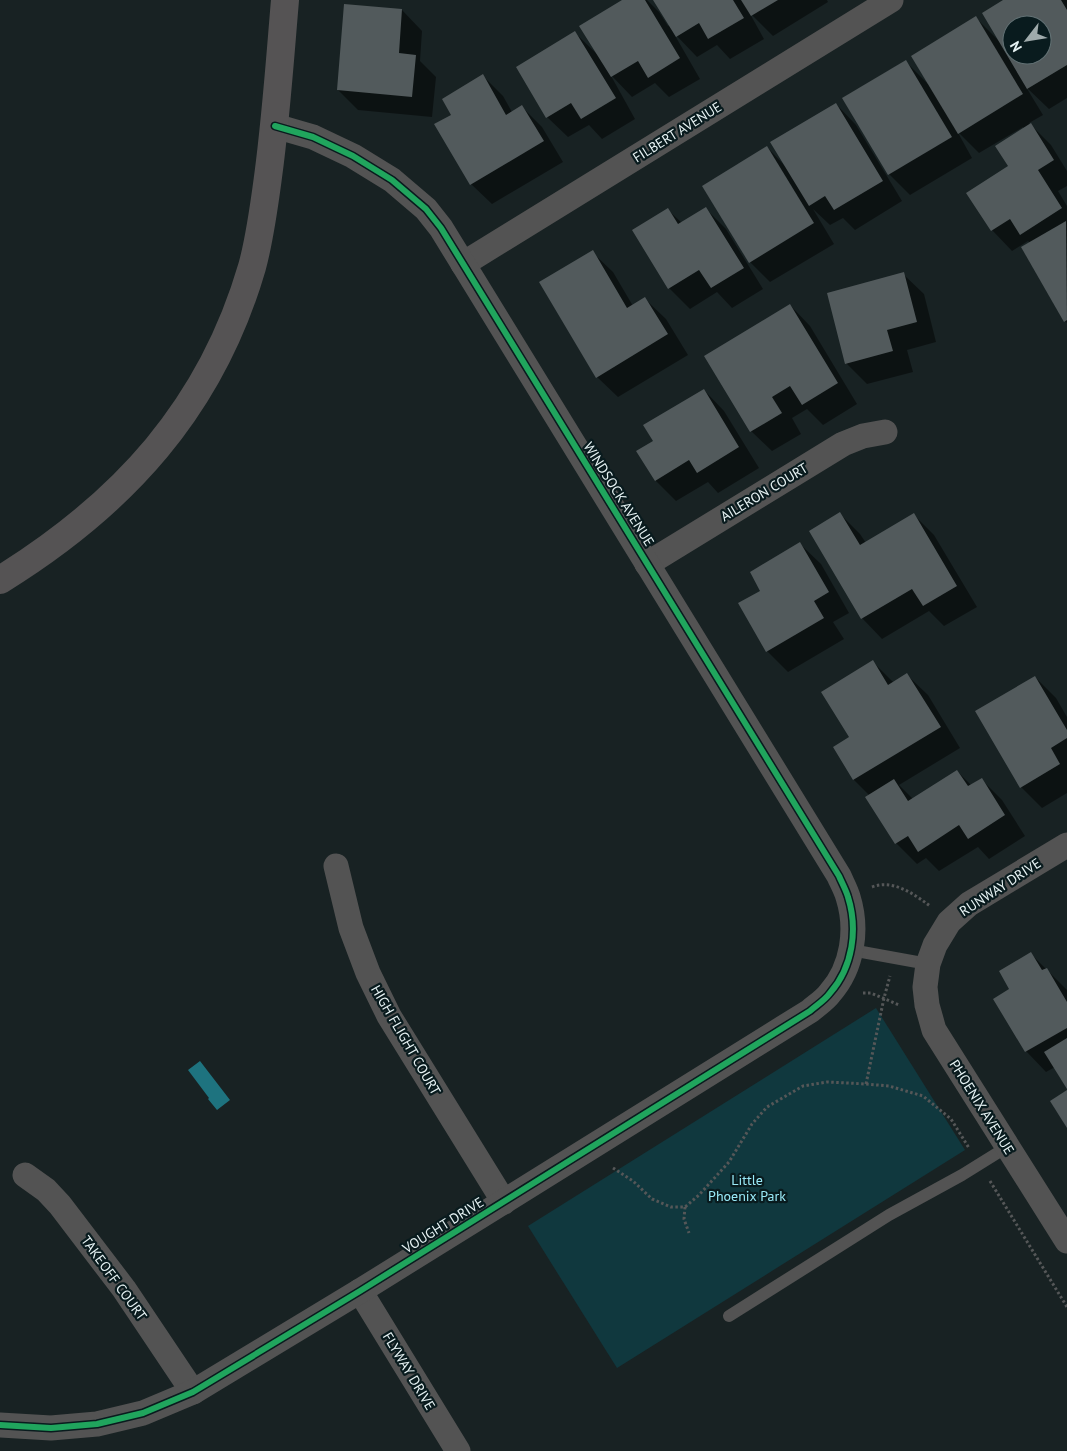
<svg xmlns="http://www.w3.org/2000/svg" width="1067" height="1451" font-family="'PT Sans',sans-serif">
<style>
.green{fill:#10383e}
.water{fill:#1e737f}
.shadow{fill:#0007;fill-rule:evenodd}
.building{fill:#525a5c;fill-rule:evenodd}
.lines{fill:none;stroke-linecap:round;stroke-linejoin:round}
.path{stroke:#555758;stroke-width:3;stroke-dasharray:2.5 2.5;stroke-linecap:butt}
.lane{stroke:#535353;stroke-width:12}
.street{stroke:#535353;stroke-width:25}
.secondary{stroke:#555354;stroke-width:28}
.cycleway-casing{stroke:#091b1e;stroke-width:9}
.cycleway{stroke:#20a55d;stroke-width:6}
.labels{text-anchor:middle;stroke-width:4.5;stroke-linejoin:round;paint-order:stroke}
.street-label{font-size:14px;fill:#e7f3f4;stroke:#091b1e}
.park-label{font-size:14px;fill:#9aeaf8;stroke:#091b1e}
</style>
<rect width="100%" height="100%" fill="#182223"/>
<path class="green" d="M876,1008L965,1150L617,1368L528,1226Z"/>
<path class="water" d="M200,1061L230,1100L217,1110L208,1099L209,1098L188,1070Z"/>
<g class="shadow">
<path d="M625,0H647L659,12L668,26L670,25L655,0H827L828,2L773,36L749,12L764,39L730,59L717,45L697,57L673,32L700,79L669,97L655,83L632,97L610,74L635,119L602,139L589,125L568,137L547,117L575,33L597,54Z"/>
<path d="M1006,0H1067V98L1049,109L1026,87L1043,115L1029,123L1051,145L1067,171V186L1058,191L1067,206V323L1065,321L1030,243L1028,241L1012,251L992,230L968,193L1010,167L1024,129L1023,127L979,153L957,131L972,158L910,195L889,174L843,98L905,61L928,84L976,18L998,40ZM1012,25H1042V55H1012Z"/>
<path d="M402,10L422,31L420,61L436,77L432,117L358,110L338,90Z"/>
<path d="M483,76L503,96L512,112L522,107L542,127L563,162L492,204L471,184L453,115Z"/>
<path d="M836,104L856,125L902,201L855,230L843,218L830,225L813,209L834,244L770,282L750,262L767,147L785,166Z"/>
<path d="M706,209L726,229L763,289L732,308L717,292L690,309L669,288L634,231L668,210L682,223Z"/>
<path d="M592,252L613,272L633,306L645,299L666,319L688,355L618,397L597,377Z"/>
<path d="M903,274L924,294L936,342L907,350L913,372L867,384L846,363Z"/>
<path d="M790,305L810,326L857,404L823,425L807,409L792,418L801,434L772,451L751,431Z"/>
<path d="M704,390L724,411L759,468L718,493L708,482L676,501L656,481L638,451L655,441Z"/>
<path d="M840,514L860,534L866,543L914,515L934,535L977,607L944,626L929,611L882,639L862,618Z"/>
<path d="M800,544L821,564L849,613L833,622L844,639L788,672L767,651L762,591Z"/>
<path d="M873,662L894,683L907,675L928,695L960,748L899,785L913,799L957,771L971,785L981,779L1002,800L1025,836L989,859L978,847L939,871L926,858L917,864L896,843L870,796L854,780L835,748L851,738Z"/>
<path d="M1035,677L1056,698L1067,717V793L1042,808L1021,787Z"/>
<path d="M1031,954L1067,990V1086L1055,1067L1046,1072L1026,1051L1011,990Z"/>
</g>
<g class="building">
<path d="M622,0H645L680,58L648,78L638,61L611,77L579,26Z"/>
<path d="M653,0H733L744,18L708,39L699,23L676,37Z"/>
<path d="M741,0H778L751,16Z"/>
<path d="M1003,0H1061L1067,10V65L1027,89L982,13ZM1012,25H1042V55H1012Z"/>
<path d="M344,4L402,9L399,53L416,55L412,97L337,90Z"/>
<path d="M976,16L1023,94L958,134L911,56Z"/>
<path d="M575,31L616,98L581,119L571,103L546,118L516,67Z"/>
<path d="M906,60L952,137L888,175L842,98Z"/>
<path d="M483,74L506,115L522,105L544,141L470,185L434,124L451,115L442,99Z"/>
<path d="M836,103L883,181L834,210L825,196L809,206L770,142Z"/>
<path d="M1031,123L1054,160L1038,170L1062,208L1020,235L1010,219L991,231L966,193L1008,166L995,146Z"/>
<path d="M767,146L814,223L749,263L702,186Z"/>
<path d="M706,207L744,268L711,288L699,270L668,289L632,230L668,208L678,224Z"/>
<path d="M1066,221L1067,320L1064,322L1021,247Z"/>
<path d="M593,250L627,308L645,297L668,334L596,378L539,282Z"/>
<path d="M904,272L917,322L887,330L893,351L845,364L827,293Z"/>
<path d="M790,304L838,383L802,405L790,386L772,397L782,413L750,432L704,356Z"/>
<path d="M704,389L739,447L697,473L689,460L655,481L636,451L653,441L643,425Z"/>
<path d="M840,512L860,545L914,513L957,586L923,606L912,589L861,619L809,531Z"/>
<path d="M800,542L829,592L814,601L824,618L766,652L738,603L760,591L750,572Z"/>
<path d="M873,660L888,685L907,673L941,727L853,780L833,747L849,737L821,692Z"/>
<path d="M1035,676L1067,730V738L1051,748L1060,764L1020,788L975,711Z"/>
<path d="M957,770L968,786L982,778L1005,815L968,839L959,825L918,852L908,836L895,844L865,797L894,779L908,801Z"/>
<path d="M1031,952L1042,970L1047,968L1067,1002V1028L1025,1052L993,999L1009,989L999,971Z"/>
<path d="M1067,1038V1089L1044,1052Z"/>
<path d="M1067,1090V1128L1050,1101Z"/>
</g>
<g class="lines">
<g class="path">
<path d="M872,887C893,879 914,894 930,906"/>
<path d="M863,993H871L899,1005"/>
<path d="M866,1084L884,998L890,976"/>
<path d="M613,1168L633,1181L652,1199L671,1207H685L699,1195L729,1162L752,1124L767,1107L803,1086L827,1082L866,1084L889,1086L923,1096L951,1119L969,1148"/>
<path d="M990,1181L1067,1307"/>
<path d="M685,1207L684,1219L689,1233"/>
</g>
<g class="lane">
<path d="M851,950L928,964"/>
<path d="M729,1316L889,1215L962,1175L1007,1147"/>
</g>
<g class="street">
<path d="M463,264L891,0"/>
<path d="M647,564L843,444L863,436L885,432"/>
<path d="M1067,845L969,904L949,922L935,945L928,964L925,987L927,1005L934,1030L1067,1241"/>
<path d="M336,866L351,928L368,973L389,1016L504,1202"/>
<path d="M25,1175L46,1190L60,1205L124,1289L193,1392"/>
<path d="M360,1291L458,1451"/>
<path d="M0,1425L51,1428L97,1424L143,1413L193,1392L360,1291L810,1011C817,1005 825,1000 830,993C853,967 858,929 848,897C846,890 842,883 839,876L441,228L426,209L392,180L353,156L313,137L275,126"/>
</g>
<path class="secondary" d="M0,580C123,504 211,408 252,267C260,238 264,207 268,177C276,118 280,59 285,0"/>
<defs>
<path id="cycleway" d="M0,1425L51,1428L97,1424L143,1413L193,1392L360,1291L810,1011C817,1005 825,1000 830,993C853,967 858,929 848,897C846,890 842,883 839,876L441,228L426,209L392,180L353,156L313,137L275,126"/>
</defs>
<use href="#cycleway" class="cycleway-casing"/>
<use href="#cycleway" class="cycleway"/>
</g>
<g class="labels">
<g class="street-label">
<text transform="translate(677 132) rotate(-32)" y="5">FILBERT AVENUE</text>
<text transform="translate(764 492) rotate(-31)" y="5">AILERON COURT</text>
<text transform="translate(619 494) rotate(58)" y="5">WINDSOCK AVENUE</text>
<text transform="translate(1000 887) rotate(-33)" y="5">RUNWAY DRIVE</text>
<text transform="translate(406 1040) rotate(60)" y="5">HIGH FLIGHT COURT</text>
<text transform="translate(982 1107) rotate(58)" y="5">PHOENIX AVENUE</text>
<text transform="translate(443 1225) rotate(-32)" y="5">VOUGHT DRIVE</text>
<text transform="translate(114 1278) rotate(54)" y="5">TAKEOFF COURT</text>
<text transform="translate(409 1371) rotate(59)" y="5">FLYWAY DRIVE</text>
</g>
<g class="park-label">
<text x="747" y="1185">Little<tspan x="747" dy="16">Phoenix Park</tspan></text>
</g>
</g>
<g transform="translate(1027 40) rotate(239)"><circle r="24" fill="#091b1e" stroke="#627174"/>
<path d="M0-4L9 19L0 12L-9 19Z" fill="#9faaab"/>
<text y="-8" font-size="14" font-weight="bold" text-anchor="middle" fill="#e7f3f4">N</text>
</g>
</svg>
